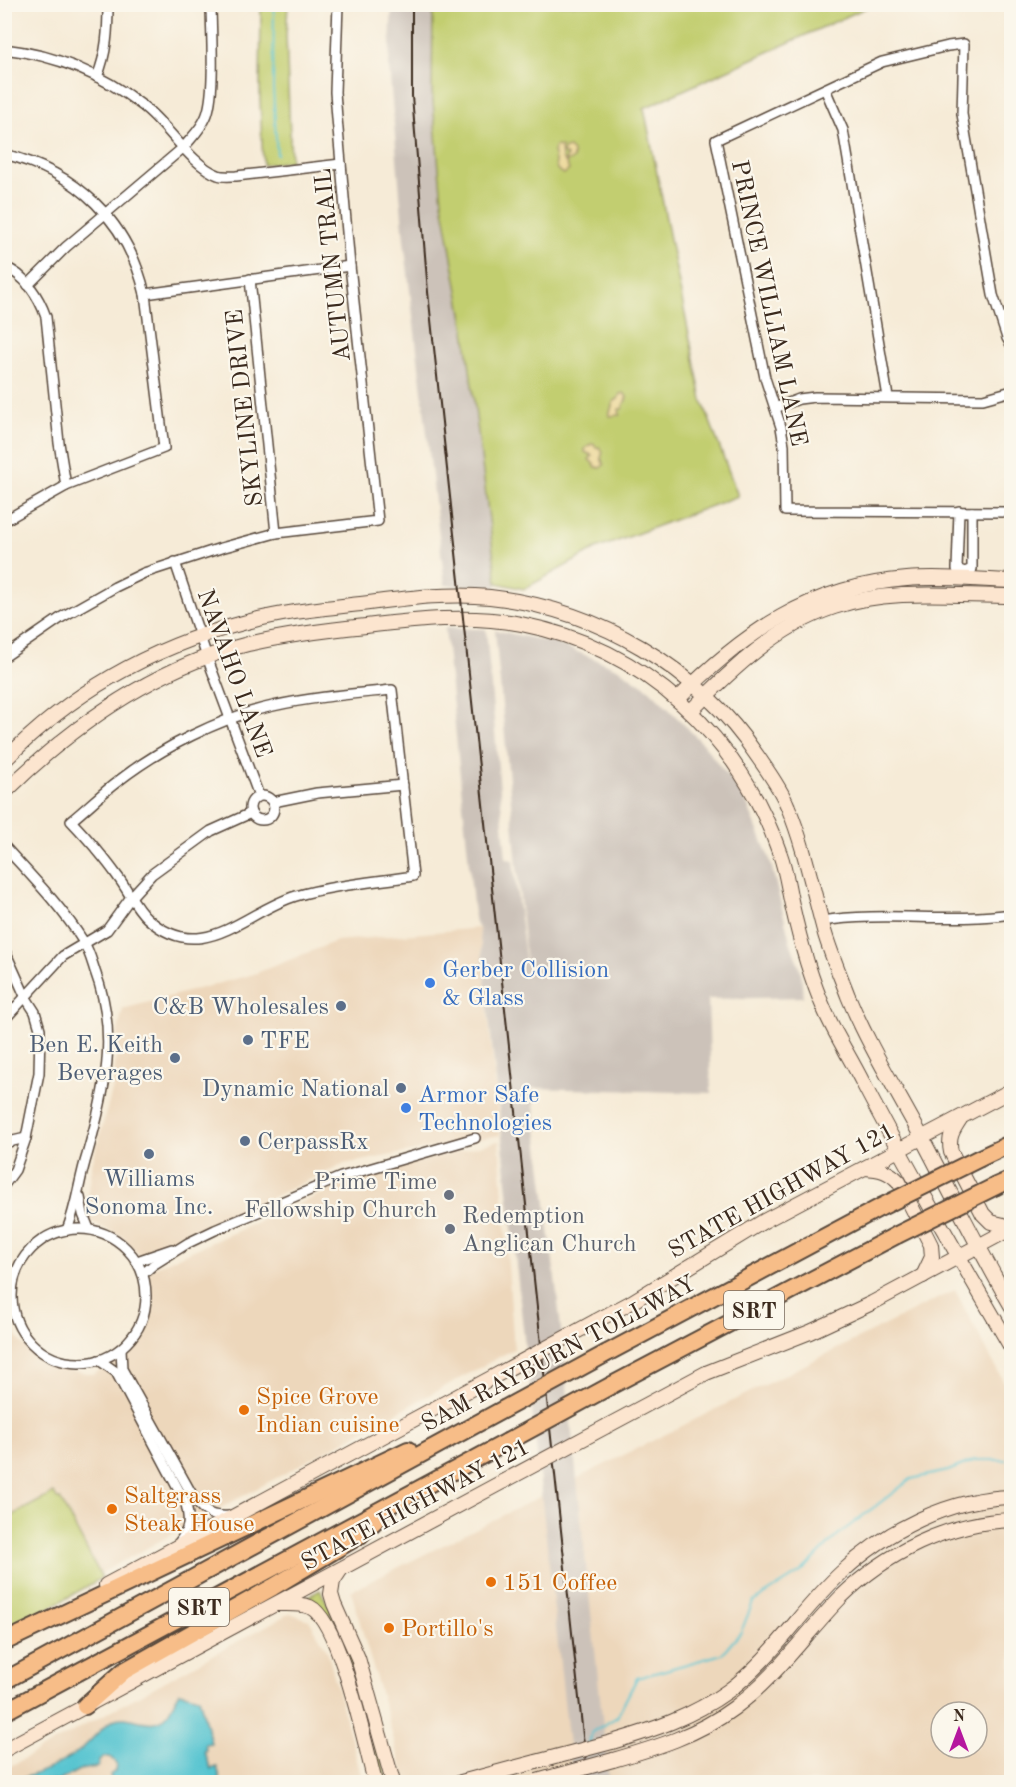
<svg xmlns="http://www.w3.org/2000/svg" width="1016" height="1787" font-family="'Old Standard TT',serif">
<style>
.built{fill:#edd7bb;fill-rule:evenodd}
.industrial{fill:#ccc2b9}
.green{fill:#c2ce70;stroke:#7e7c47;stroke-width:1.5}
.sand{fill:#eeda9e;stroke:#94825e;stroke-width:1.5}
.water{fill:#57c4d0;stroke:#497777;stroke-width:1.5}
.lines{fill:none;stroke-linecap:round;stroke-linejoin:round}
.stream{stroke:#57c4d0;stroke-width:2}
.street-casing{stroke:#57473a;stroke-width:12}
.secondary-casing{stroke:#57473a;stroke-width:16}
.highway-casing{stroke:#57473a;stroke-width:20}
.street{stroke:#fff;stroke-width:9}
.secondary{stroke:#fce5cf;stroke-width:14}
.highway{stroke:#f7bd88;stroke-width:16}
.rail{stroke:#3b2a1e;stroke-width:2}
.secondary-bridge-casing{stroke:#57473a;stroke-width:16;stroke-linecap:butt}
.highway-bridge-casing{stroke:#57473a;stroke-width:20;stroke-linecap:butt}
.secondary-bridge{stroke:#fce5cf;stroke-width:14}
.highway-bridge{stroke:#f7bd88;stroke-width:16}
.shop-dot{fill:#3f7fe0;stroke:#fbf7ec;stroke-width:2}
.service-dot{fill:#5c6f8a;stroke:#fbf7ec;stroke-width:2}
.worship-dot{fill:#6b7280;stroke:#fbf7ec;stroke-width:2}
.food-dot{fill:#e8710a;stroke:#fbf7ec;stroke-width:2}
.labels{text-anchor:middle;stroke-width:4.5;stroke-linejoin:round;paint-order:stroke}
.shield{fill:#fbf7ec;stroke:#75685c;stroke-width:1.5}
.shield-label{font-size:22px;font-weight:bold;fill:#3b2a1e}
.street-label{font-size:24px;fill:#3b2a1e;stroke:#fbf7ec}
.shop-label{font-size:24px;fill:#366cbe;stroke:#fbf7ec;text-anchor:start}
.service-label{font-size:24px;fill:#4e5e75;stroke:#fbf7ec;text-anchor:end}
.worship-label{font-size:24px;fill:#5b616d;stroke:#fbf7ec;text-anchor:end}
.food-label{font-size:24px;fill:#c56008;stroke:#fbf7ec;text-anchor:start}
</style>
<rect width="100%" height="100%" fill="#fbf7ec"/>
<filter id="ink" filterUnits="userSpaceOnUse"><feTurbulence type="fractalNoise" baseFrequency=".0167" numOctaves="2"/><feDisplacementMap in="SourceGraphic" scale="12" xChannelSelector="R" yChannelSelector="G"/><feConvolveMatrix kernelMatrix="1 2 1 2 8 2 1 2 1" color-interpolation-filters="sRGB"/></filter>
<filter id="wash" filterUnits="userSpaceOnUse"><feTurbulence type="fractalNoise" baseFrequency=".008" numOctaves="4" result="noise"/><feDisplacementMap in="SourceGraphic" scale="24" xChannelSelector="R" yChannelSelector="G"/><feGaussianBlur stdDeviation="1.35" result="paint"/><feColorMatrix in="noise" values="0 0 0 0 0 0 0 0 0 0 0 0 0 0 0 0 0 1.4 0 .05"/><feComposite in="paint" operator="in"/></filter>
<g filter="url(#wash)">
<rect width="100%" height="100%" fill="#f6ebd7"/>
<g class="built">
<path d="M479,928L500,1135L344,1164L142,1258L122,1236L89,1222L87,1207L92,1164L113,1087L118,1030L123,1009L254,974L337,941Z"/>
<path d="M499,1141L514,1349L5,1625L4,1319L24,1346L54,1367L93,1374L131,1353L146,1336L154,1304L148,1270L365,1175Z"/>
<path d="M955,1290L1011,1396V1782H406L351,1591ZM941,1712H977V1748H941Z"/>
<path d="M290,1613L309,1620L327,1650L363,1782H5V1769Z"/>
</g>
<g class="industrial">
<path d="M392,5H433L432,91L442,202L465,330L497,587L445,585L404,240L389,66Z"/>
<path d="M445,628L486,629L506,859L513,860L528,983L495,630L558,644L619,669L650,690L703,744L744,797L770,860L790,941L801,973L803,997L708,999L711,1093L532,1088L559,1311L609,1782H573L479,928L475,923Z"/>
</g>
<g class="green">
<path d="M261,5H288L286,35L291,161L263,165L260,100Z"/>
<path d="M433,5H872L644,108L702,400L738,496L596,549L524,589L497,583L465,330L442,202L432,91Z"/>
<path d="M54,1493L57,1499H60L102,1578L5,1633V1519Z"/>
<path d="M320,1590L332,1611L327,1616L304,1599Z"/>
<path d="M332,1615L343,1632L388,1780L384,1781L350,1663L328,1617Z"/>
</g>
<g class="sand">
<path d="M555,146L561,147L562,159L565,162L567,156L563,153L564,149L569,148L573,152V159L566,162L569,170L564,174C552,170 557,160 553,152Z"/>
<path d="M624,393L627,397L622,409H619L620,415L609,416L613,402L618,399L620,394Z"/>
<path d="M591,444L595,445L596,448L599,447L603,452L601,458L604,465L600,468L596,467L589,459L593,456L585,452V449Z"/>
</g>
<path class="water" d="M180,1692L199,1697L211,1743L205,1744L206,1750L204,1751L211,1769L217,1767L221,1782H112L110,1775L115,1771L116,1763L110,1757H105L99,1761L98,1767L79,1770L57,1782L54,1781L12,1782C35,1774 60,1766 79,1751C89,1744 104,1724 113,1720C130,1712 150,1732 166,1716C171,1709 175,1699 180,1692Z"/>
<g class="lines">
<g class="stream">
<path d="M274,4L273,89L277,155"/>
<path d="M589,1744L592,1732L617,1717L637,1678L722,1654L741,1632L753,1602L801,1572L839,1534L911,1479L948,1471L975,1460H1006"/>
<path d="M578,1782L580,1775"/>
</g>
</g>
</g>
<g filter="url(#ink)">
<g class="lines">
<defs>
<g id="street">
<path d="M4,49C56,55 102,74 143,106C167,124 191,165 218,175C223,177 230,176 236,176L341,164"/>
<path d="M97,77C107,53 108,30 108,4"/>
<path d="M825,89L843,130L888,397"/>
<path d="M4,154C77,172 128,221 145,294L164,448L66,486L4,521"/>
<path d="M4,267C25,274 39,297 46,317L59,443L66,486"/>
<path d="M250,279L276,533"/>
<path d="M28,285L66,247L184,147C192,137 201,129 206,117C216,95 211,31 211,4"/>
<path d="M145,294L350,266"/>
<path d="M1012,346L1007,338L993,295L962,114L964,44L948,46L882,62L716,140L765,378L781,427L784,445L785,511L1012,512"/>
<path d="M775,408L799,399L815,397L983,399L1012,391"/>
<path d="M959,511L957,569L965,572"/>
<path d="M175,562L207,657L259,796"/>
<path d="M965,572L972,569V512"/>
<path d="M4,657L62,617L115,587L144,573L221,548L276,533L378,521L350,266L337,118L335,92L338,4"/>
<path d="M392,690L413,876C374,882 334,885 296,896C245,911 202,968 147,918C135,907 128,890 118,877C104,857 88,839 71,821C87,808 101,794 117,782C159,749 221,717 273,706C312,697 352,694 392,690Z"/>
<circle cx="262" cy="808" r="12"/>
<path d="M273,802L317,793L403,785"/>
<path d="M4,846C32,877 61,906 83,941C89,950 92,962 95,971C119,1035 105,1092 87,1155C79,1180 77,1205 67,1230"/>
<path d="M822,921C885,911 949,923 1012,914"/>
<path d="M4,949L26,998L35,1012L40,1029L39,1073L26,1138L15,1170L4,1185"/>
<path d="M4,1020L63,956L107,930L131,897L152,874L211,831L251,813"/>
<path d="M4,1143L26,1138"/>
<path d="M80,1197L83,1214L89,1229"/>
<circle cx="79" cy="1296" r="67"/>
<path d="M137,1261L172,1249"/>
<path d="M143,1274L153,1265L188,1243L215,1230L341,1177L475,1138"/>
<path d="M121,1349L122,1369L195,1500C206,1514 212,1517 230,1516"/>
<path d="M99,1360L116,1372L186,1504C190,1522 190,1529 178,1544"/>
</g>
<g id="secondary">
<path d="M678,699C743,633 811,586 907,579C941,576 977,580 1012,581"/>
<path d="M691,711C732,669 777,626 834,607C890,588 954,596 1012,596"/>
<path d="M4,761C70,693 152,647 243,623C278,613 315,609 351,605C396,600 444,592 490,597C597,609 698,667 758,757C769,773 781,789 788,807C805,848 813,891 825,934C831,954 840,975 848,996C868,1045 897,1091 922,1138C952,1195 980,1252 1012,1307"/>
<path d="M4,793C73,725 153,668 248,644C287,635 326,630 366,626C416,620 471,614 521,624C645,648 739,736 780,854C786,870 788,888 792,905C800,941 810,977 825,1011C836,1036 851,1059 863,1083C910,1173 961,1261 1012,1349"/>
<path d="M960,1119C952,1131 948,1138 951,1152L983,1214L991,1222L1012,1227"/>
<path d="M865,1168C880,1169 889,1171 899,1182L931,1245L932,1257L923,1276"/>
<path d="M596,1321L630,1303L764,1221L1012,1090"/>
<path d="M607,1426L706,1373L810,1332L872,1303L1012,1228"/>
<path d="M341,1569L333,1581L331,1594L334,1604L358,1658L393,1782"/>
<path d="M106,1585L493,1377"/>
<path d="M278,1604C288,1604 301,1603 310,1607C340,1621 366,1749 375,1782"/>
<path d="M612,1742C653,1730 692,1717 728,1691C772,1659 801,1610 841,1573C885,1531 949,1498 1012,1497"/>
<path d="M4,1750L504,1481"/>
<path d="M613,1760C655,1748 698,1735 734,1708C776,1677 805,1634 841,1597C886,1553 948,1522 1012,1520"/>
<path d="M461,1782L536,1762"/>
</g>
<g id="highway">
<path d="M980,1158L1012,1143"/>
<path d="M996,1186L1012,1179"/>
<path d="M607,1353L881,1207"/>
<path d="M612,1385L897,1235"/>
<path d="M4,1642L408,1450"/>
<path d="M4,1681L504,1409"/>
<path d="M85,1706L124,1671L273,1587L360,1535L378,1518"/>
<path d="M4,1712L507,1442"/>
</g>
</defs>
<use href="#street" class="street-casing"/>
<use href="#secondary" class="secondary-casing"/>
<use href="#highway" class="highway-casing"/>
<use href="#street" class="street"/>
<use href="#secondary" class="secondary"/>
<use href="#highway" class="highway"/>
<path class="rail" d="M412,4V96L428,292L588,1782"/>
<defs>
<g id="secondary-bridge">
<path d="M493,1377L596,1321"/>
<path d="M504,1481L607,1426"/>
<path d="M536,1762L612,1742"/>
<path d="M537,1781L613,1760"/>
</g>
<g id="highway-bridge">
<path d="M881,1207L980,1158"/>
<path d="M897,1235L996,1186"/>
<path d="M504,1409L607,1353"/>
<path d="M507,1442L612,1385"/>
</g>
</defs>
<use href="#secondary-bridge" class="secondary-bridge-casing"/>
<use href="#highway-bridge" class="highway-bridge-casing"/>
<use href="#secondary-bridge" class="secondary-bridge"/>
<use href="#highway-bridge" class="highway-bridge"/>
</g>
</g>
<g class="shop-dot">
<circle cx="430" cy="983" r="6"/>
<circle cx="406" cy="1108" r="6"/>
</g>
<g class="service-dot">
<circle cx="341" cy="1006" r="6"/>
<circle cx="248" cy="1040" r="6"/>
<circle cx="175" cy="1058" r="6"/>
<circle cx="401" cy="1088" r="6"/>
<circle cx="245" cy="1141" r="6"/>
<circle cx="149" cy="1154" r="6"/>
</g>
<g class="worship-dot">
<circle cx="449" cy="1195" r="6"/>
<circle cx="450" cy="1229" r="6"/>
</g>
<g class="food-dot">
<circle cx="244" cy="1410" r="6"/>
<circle cx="112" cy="1509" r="6"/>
<circle cx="491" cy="1582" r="6"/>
<circle cx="389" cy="1628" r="6"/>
</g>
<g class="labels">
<g class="shield">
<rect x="724" y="1291" width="60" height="38" rx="4.5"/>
<rect x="169" y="1588" width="60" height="38" rx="4.5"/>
</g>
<g class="shield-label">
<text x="754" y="1318">SRT</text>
<text x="199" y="1615">SRT</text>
</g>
<g class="street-label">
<text transform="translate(332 265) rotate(-96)" y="8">AUTUMN TRAIL</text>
<text transform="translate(770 303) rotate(78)" y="8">PRINCE WILLIAM LANE</text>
<text transform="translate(244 408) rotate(-96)" y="8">SKYLINE DRIVE</text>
<text transform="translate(235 673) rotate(70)" y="8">NAVAHO LANE</text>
<text transform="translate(781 1190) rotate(-29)" y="8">STATE HIGHWAY 121</text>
<text transform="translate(558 1353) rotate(-28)" y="8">SAM RAYBURN TOLLWAY</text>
<text transform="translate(415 1504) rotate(-28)" y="8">STATE HIGHWAY 121</text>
</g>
<g class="shop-label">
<text x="442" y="977">Gerber Collision<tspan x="442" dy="28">&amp; Glass</tspan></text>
<text x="418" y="1102">Armor Safe<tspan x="418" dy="28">Technologies</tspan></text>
</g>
<g class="service-label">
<text x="329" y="1014">C&amp;B Wholesales</text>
<text x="260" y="1048" text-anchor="start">TFE</text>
<text x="163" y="1052">Ben E. Keith<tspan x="163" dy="28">Beverages</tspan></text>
<text x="389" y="1096">Dynamic National</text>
<text x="257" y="1149" text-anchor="start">CerpassRx</text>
<text x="149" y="1186" text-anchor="middle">Williams<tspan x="149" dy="28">Sonoma Inc.</tspan></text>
</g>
<g class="worship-label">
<text x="437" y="1189">Prime Time<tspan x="437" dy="28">Fellowship Church</tspan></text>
<text x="462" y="1223" text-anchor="start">Redemption<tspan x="462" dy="28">Anglican Church</tspan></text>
</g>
<g class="food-label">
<text x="256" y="1404">Spice Grove<tspan x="256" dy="28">Indian cuisine</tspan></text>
<text x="124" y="1503">Saltgrass<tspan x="124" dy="28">Steak House</tspan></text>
<text x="503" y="1590">151 Coffee</text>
<text x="401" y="1636">Portillo's</text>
</g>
</g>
<rect width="1016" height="1787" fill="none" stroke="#fbf7ec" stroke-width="24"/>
<g transform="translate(959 1730)"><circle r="28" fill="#fbf7ec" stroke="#aea59a" stroke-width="1.5"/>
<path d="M0-4.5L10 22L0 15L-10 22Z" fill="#b5179e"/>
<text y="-9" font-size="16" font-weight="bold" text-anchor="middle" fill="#3b2a1e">N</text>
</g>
</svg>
